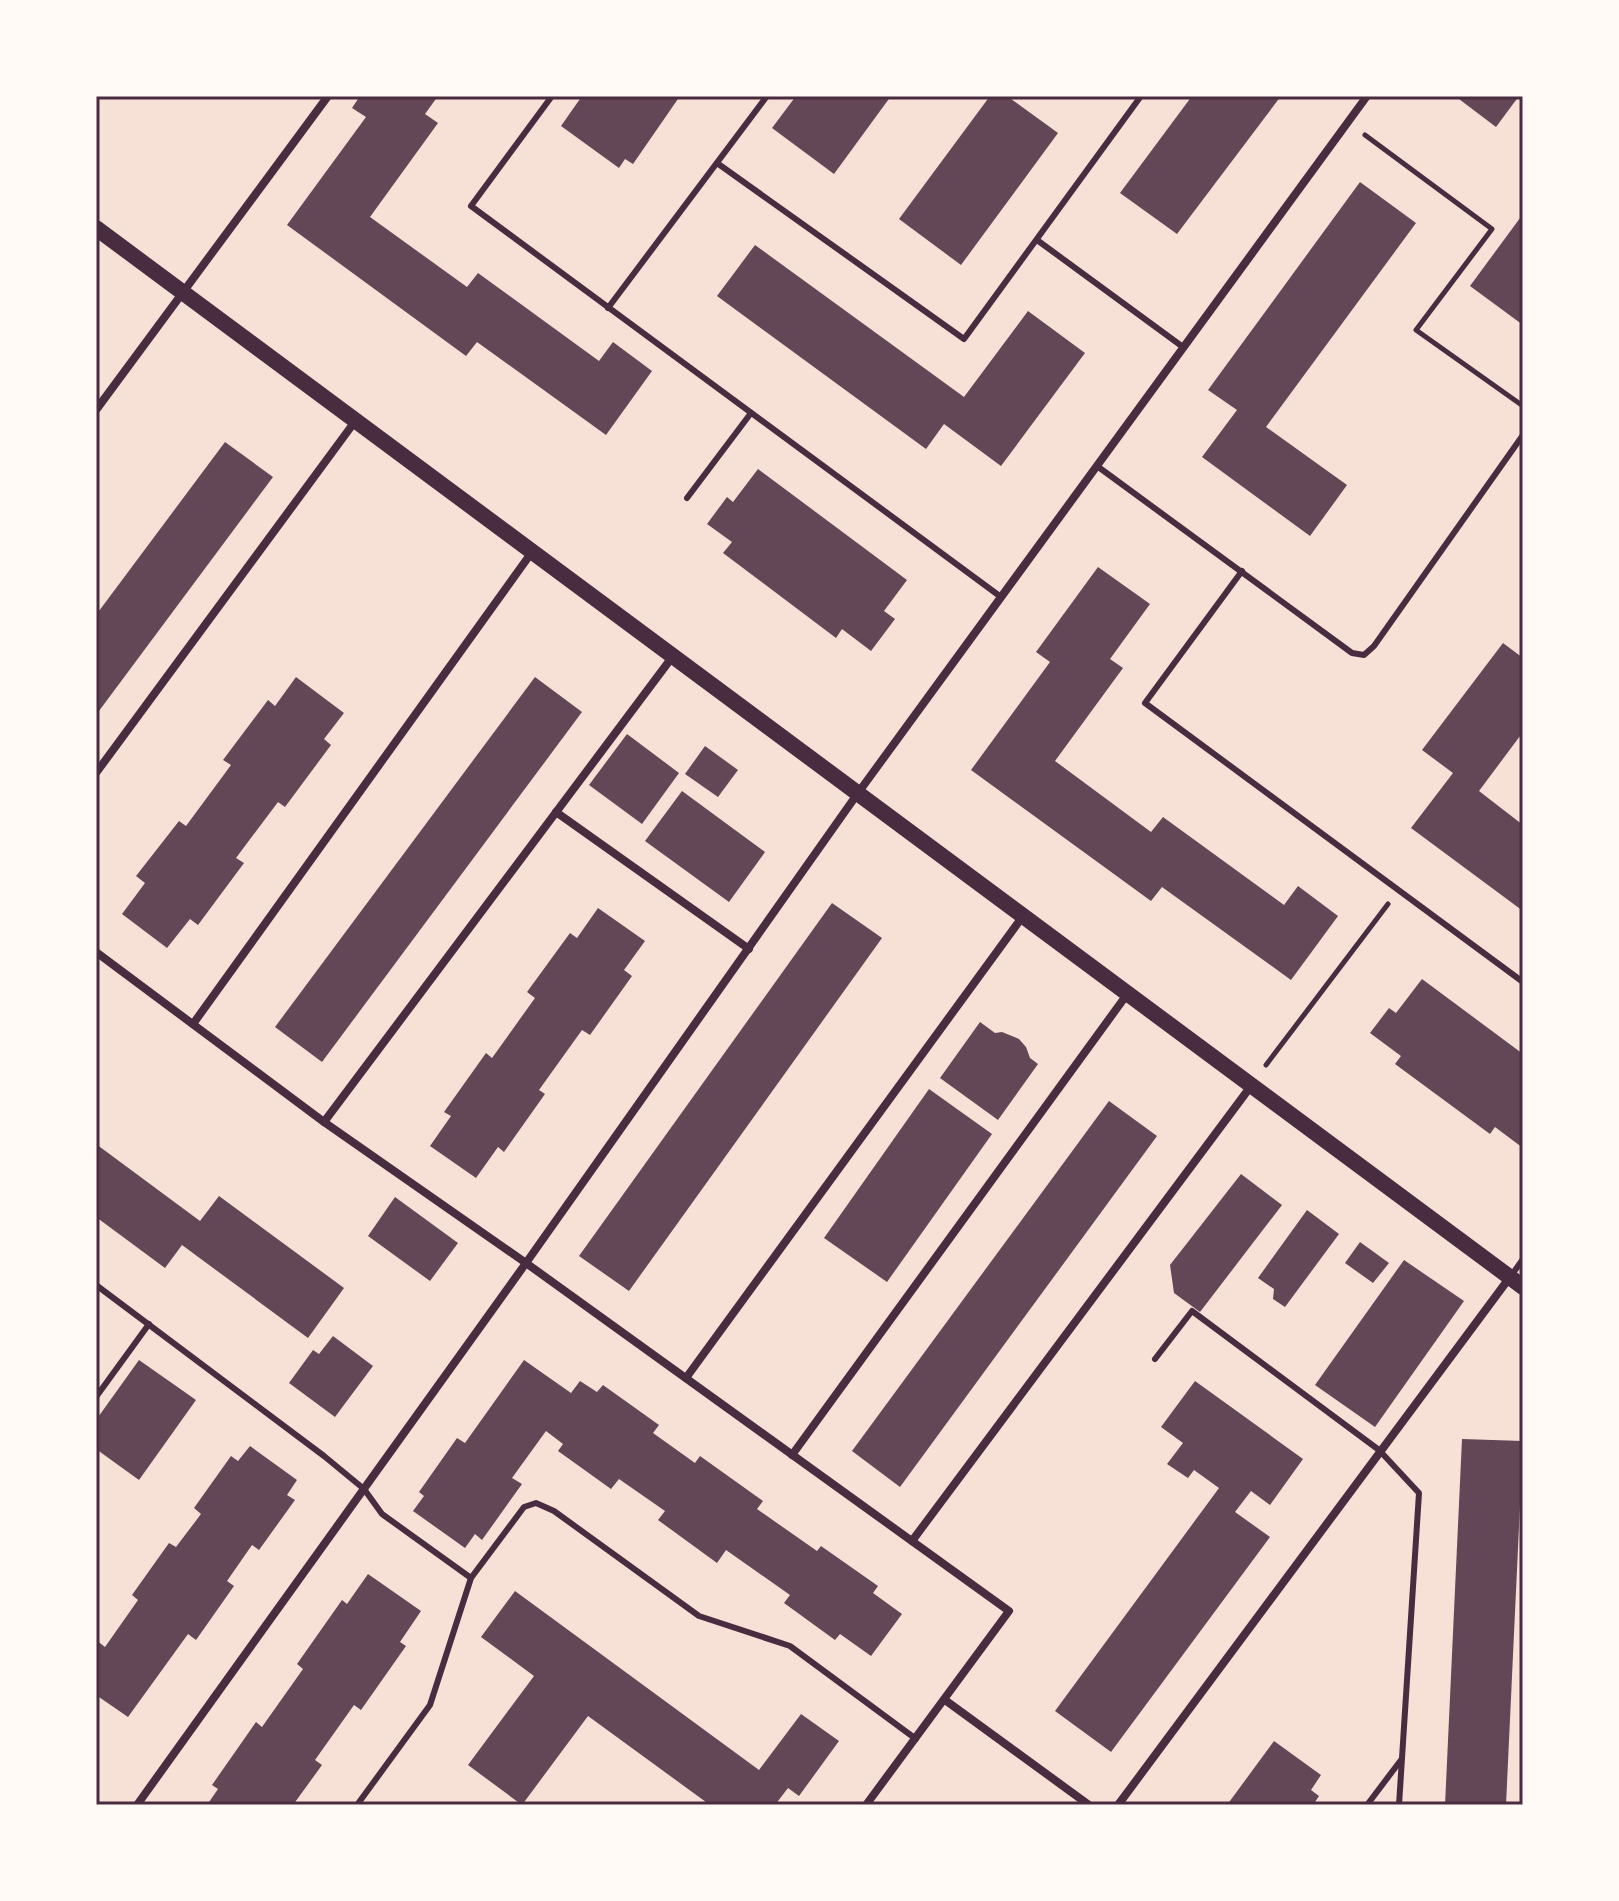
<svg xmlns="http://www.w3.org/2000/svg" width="1619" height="1901" font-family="Manrope,sans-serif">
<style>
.building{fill:#644757}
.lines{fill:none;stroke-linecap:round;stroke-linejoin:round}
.path{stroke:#4a2c40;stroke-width:5}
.service{stroke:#4a2c40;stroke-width:6}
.minor{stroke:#4a2c40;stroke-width:8}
.secondary{stroke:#4a2c40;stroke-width:16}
.neatline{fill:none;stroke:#4a2c40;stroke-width:3}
</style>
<rect width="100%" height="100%" fill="#f7e1d7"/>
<g class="building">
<path d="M360,96H438L425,114L438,123L370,217L467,287L478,273L599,361L613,342L652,371L606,435L477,342L466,356L287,225L366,117L352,108Z"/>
<path d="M582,96H680L633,164L625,159L619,168L561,126Z"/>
<path d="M796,96H891L834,174L772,128Z"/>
<path d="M990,96H1007L1058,133L961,265L899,219Z"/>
<path d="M1192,96H1281L1177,234L1120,193Z"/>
<path d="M1455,96H1519L1496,127Z"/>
<path d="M1360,182L1416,223L1266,427L1347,485L1310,536L1202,457L1237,410L1208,390Z"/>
<path d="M1523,214V325L1470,286Z"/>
<path d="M755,245L964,397L1028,311L1085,353L1001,466L944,424L926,449L717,296Z"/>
<path d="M225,442L273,477L96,715V615Z"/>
<path d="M758,469L907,580L884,611L895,619L871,651L842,629L836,638L723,553L732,542L707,524L727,497L733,502Z"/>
<path d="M1098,567L1150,604L1110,659L1123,668L1055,761L1151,832L1163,817L1284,905L1298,886L1338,916L1291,980L1162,887L1151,901L971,770L1050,662L1036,652Z"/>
<path d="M1503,643L1523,658V732L1479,791L1523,825V911L1411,828L1453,773L1422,750Z"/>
<path d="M296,677L344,713L324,739L331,745L285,807L278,802L236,858L244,863L198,925L190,919L167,948L122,914L145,883L136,876L179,821L186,826L231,765L223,760L268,700L275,706Z"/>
<path d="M535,677L582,712L322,1062L275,1027Z"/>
<path d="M627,734L679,773L642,824L589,785Z"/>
<path d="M705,746L738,770L718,797L685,774Z"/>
<path d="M682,791L765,852L729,902L645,841Z"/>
<path d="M832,903L882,938L629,1291L579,1256Z"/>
<path d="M598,908L645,941L624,970L632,976L590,1035L582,1030L539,1090L545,1094L504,1152L498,1147L476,1178L430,1146L451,1116L444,1112L486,1053L492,1058L535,998L527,992L570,933L577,938Z"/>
<path d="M1422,979L1523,1054V1148L1495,1127L1490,1134L1395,1064L1401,1056L1370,1033L1389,1008L1396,1013Z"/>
<path d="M980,1022L995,1033L1002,1032L1019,1039L1026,1047L1030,1058L1038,1064L998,1120L940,1078Z"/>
<path d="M929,1089L992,1134L887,1282L824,1238Z"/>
<path d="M1109,1101L1157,1136L900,1487L852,1451Z"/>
<path d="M96,1144L200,1221L219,1196L344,1288L308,1338L182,1245L165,1268L96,1217Z"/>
<path d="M1241,1174L1282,1205L1200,1312L1174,1293L1170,1265Z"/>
<path d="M395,1197L458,1243L430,1281L368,1236Z"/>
<path d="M1307,1210L1339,1234L1285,1307L1273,1299L1274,1289L1258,1278Z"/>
<path d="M1360,1242L1389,1263L1373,1283L1345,1263Z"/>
<path d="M1404,1260L1464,1301L1375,1427L1315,1385Z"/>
<path d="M333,1336L373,1366L335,1417L289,1383L313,1350L319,1354Z"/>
<path d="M139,1360L196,1400L139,1480L96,1449V1420Z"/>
<path d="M524,1360L571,1393L580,1381L597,1392L603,1385L659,1425L653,1433L695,1463L700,1456L763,1501L757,1509L817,1551L821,1546L878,1586L873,1593L902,1614L871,1656L840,1634L835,1640L784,1603L790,1595L726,1550L717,1563L658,1520L665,1511L619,1479L611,1489L558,1451L563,1444L546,1431L512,1478L522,1484L482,1540L475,1534L465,1548L413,1511L424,1496L419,1492L457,1438L465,1443Z"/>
<path d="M1195,1381L1303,1459L1270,1505L1251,1491L1235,1512L1270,1537L1111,1752L1055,1711L1219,1488L1194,1470L1188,1478L1167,1464L1183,1443L1161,1427Z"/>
<path d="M1462,1439L1523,1441L1506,1805H1445Z"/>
<path d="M250,1446L297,1480L287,1495L295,1500L259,1550L252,1545L227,1581L234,1586L196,1640L188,1634L128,1717L96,1695V1640L105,1647L138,1600L132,1595L169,1543L176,1547L201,1514L194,1508L231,1456L238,1461Z"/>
<path d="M368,1574L421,1611L400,1642L406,1646L361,1710L354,1705L315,1760L322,1765L293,1805H207L218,1789L212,1785L256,1722L262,1727L303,1669L297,1664L342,1600L347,1604Z"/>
<path d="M515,1591L759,1770L801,1714L839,1741L799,1796L788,1788L775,1805H710L588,1716L522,1805L468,1765L534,1676L481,1637Z"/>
<path d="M1274,1741L1321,1775L1311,1790L1319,1796L1313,1805H1227Z"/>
</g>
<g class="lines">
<g class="path">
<path d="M1365,135L1492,229L1416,330L1523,406"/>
<path d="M1266,1065L1388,904"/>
</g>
<g class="service">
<path d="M552,96L471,206L1001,597"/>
<path d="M717,163L964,339L1141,96"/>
<path d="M1037,240L1183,347"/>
<path d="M608,308L767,96"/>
<path d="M1097,466L1352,653L1364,655L1374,646L1523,435"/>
<path d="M687,498L751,413"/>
<path d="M1242,571L1145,703L1523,982"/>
<path d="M1511,1276L1523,1259"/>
<path d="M96,1285L324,1456L364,1489L382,1514L471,1578"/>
<path d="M1155,1359L1192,1311L1379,1450L1419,1493L1399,1805"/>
<path d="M96,1397L149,1324"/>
<path d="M357,1805L430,1705L471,1578L524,1507L536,1503L554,1511L699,1616L790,1646L916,1739"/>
<path d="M1367,1805L1401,1760"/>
</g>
<g class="minor">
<path d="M96,410L328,96"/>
<path d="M96,773L356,420"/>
<path d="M556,812L749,949"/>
<path d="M96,952L324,1122L526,1263L1009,1611L866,1805"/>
<path d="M193,1024L532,552"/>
<path d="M324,1122L673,656"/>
<path d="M686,1378L1023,916"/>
<path d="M792,1455L1128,993"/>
<path d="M912,1541L1251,1086"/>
<path d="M945,1700L1089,1805"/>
<path d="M137,1805L526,1263L858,793L1367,96"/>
<path d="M1118,1805L1510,1277"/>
</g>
<path class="secondary" d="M96,228L1523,1287"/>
</g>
<rect width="1619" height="1901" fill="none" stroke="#fffaf5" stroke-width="196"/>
<rect x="98" y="98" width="1423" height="1705" class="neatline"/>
</svg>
